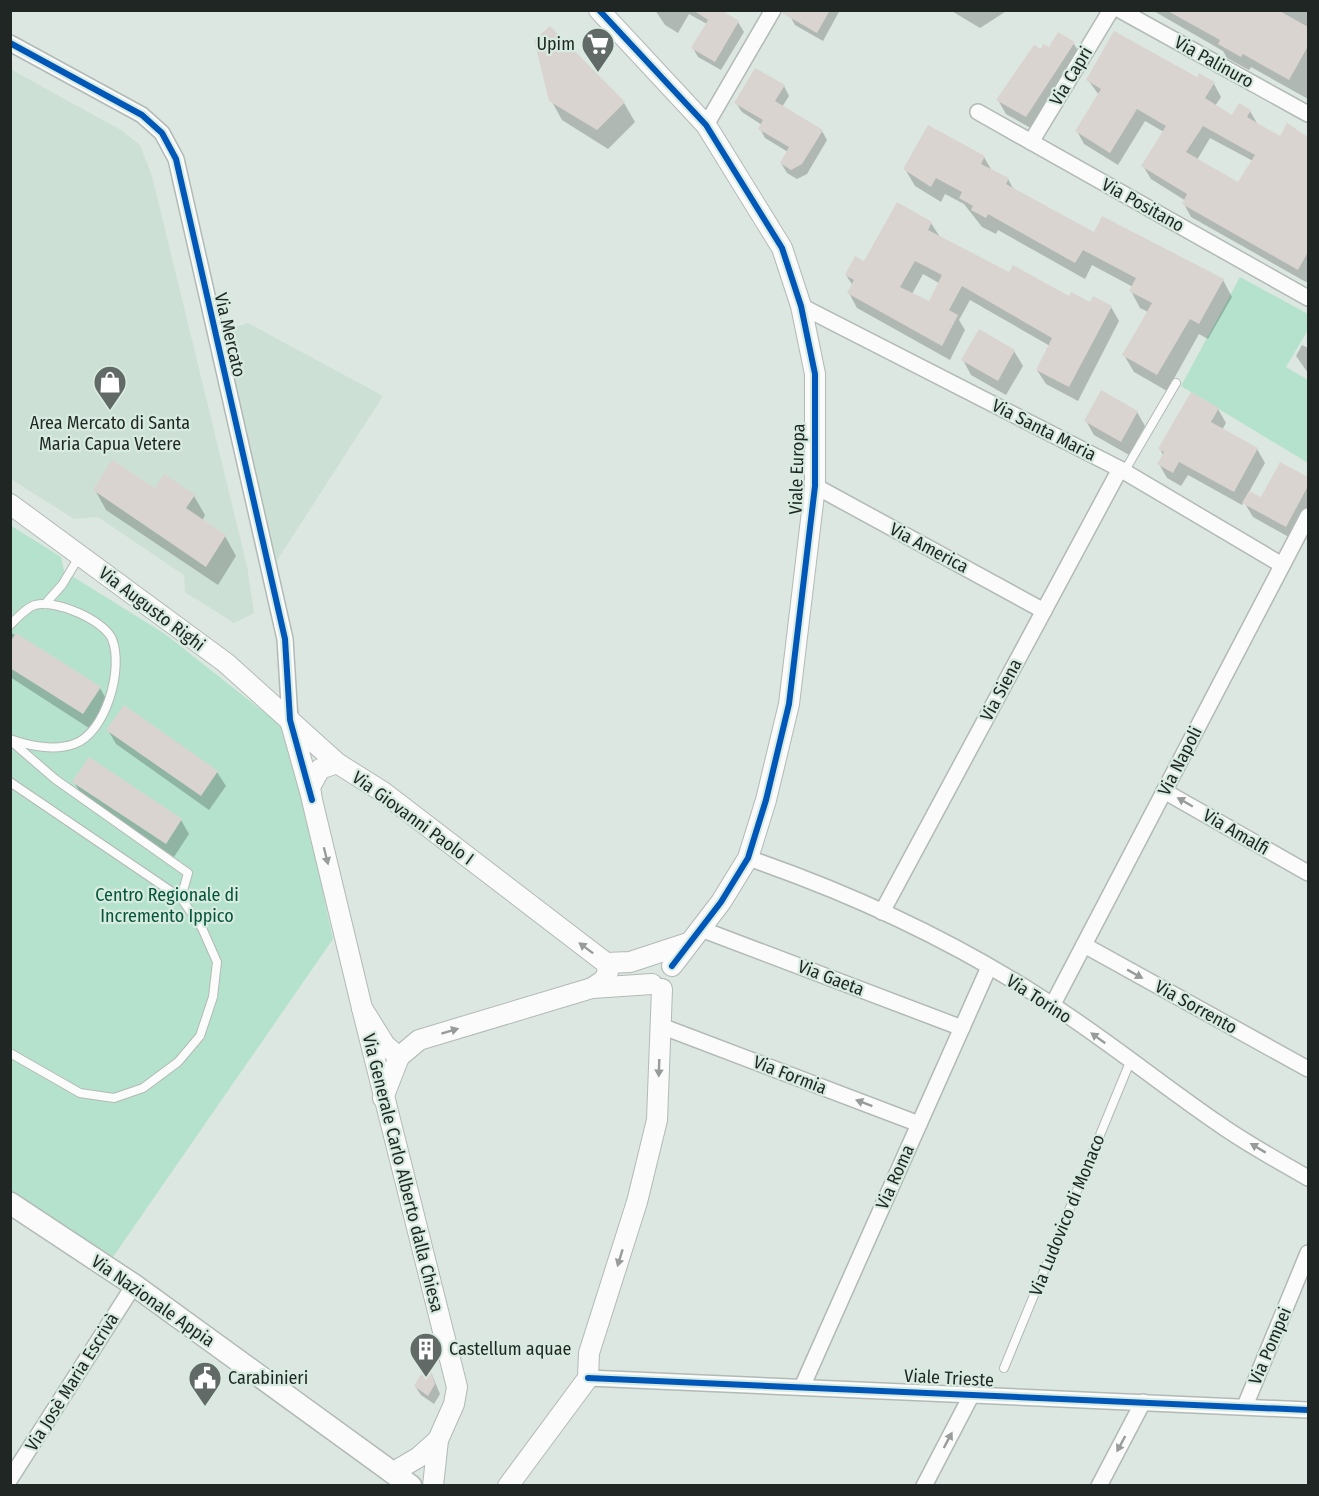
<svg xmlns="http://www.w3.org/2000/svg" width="1319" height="1496" font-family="'Fira Sans Condensed',sans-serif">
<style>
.built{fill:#cce0d5}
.green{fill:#b5e2cc}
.shadow{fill:#0003;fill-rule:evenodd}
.building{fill:#dad4d1;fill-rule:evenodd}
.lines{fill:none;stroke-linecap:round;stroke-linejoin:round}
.service-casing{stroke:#b2bab6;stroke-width:10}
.minor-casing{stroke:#b2bab6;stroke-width:18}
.tertiary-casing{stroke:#b2bab6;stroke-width:22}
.secondary-casing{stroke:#b2bab6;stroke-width:24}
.service{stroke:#fafbfa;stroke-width:8}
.minor{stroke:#fafbfa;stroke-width:15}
.tertiary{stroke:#fafbfa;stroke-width:20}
.secondary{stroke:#fafbfa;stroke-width:21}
.cycleway-casing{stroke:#d8ebe1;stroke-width:10}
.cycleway{stroke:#0057b8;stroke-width:6}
.oneway{fill:#979b99}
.labels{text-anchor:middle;stroke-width:4.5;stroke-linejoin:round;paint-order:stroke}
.poi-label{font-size:18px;fill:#1f2623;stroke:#d8ebe1;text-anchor:start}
.street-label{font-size:18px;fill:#1f2623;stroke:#d8ebe1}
.park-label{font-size:18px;fill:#04553a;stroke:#d8ebe1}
</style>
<rect width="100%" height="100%" fill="#dce7e1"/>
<g class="built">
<path d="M10,69L121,130L140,145L152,176L247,566L254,613L234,623L185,592L184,575L98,517L74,519L11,479Z"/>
<path d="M248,323L383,396L269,573L215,334Z"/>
</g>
<g class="green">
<path d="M1240,277L1308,314V330L1286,367L1308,380V463L1181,386Z"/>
<path d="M10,525L61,557L64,571L165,634L288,731L333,939L106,1267L11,1203Z"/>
</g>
<g class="shadow">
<path d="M655,10H718L738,22L744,32L721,70L698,57L693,48L707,24L689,14L678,33L665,25Z"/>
<path d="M793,10H840L823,41L795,25L790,16Z"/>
<path d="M950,10H1008L980,28Z"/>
<path d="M1152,10H1308V99L1251,67L1249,70L1227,58L1223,51Z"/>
<path d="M1074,44L1082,58L1034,130L1006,114L998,100L1041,51Z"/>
<path d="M1198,79L1214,84L1221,97L1215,106L1233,117L1250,111L1258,125L1280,138L1287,125L1308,139V281L1306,282L1191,217L1184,204L1186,201L1151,179L1143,166L1164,132L1145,121L1118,165L1084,144L1077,131L1099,95L1088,80ZM1210,138L1253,161L1238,184L1197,160Z"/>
<path d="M784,86L789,96L782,107L822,131L827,140L807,174L797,179L787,173L781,163L788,152L765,138L760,129L762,125L742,112L736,103Z"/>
<path d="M551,100L624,103L635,122L608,149L562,120Z"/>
<path d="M984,157L992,171L1008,179L1014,190L1094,234L1223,280L1232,297L1208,339L1199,334L1167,391L1134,372L1124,355L1148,312L1140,308L1131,291L1133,287L1092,265L1085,279L998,230L996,234L982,227L964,204L945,194L941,202L915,186L905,169Z"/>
<path d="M897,204L931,223L940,237L1010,274L1070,298L1111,307L1119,321L1078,401L1046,384L1037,370L1050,346L970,300L959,320L965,330L950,360L857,308L849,293L853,286L846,275L865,263ZM923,274L939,283L930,303L912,294Z"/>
<path d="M980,331L1014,351L1023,366L1006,395L971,375L963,360Z"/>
<path d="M1302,345L1308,348V373L1296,356Z"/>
<path d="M1218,409L1226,423L1222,430L1257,449L1265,463L1249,492L1261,499L1281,464L1308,479V515L1294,540L1253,517L1244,502L1242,505L1188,475L1181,486L1167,478L1159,464L1163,455L1160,449Z"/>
<path d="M1137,412L1145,426L1129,455L1094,435L1086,421Z"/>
<path d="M95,490H155L194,496L205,515L202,521L225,536L236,556L218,585L106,510Z"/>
<path d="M10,632L100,688L109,704L92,730L10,677Z"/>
<path d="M108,730L217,772L226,786L209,810L116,744Z"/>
<path d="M74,782L181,820L189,834L174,857L82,796Z"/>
<path d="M428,1365L440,1394L434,1404L421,1395L415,1386Z"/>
</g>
<g class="building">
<path d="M693,10H721L739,21L715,62L691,48L708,20Z"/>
<path d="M783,10H830L817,33L782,13Z"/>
<path d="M1166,10H1278L1308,27V46L1289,80L1243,54L1241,57L1218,44L1220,40Z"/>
<path d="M550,26L625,102L597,130L549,101L534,40Z"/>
<path d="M1114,31L1197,77L1199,73L1215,82L1205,98L1232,115L1239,103L1251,110L1247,117L1280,136L1287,123L1308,137V252L1298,270L1182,204L1187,194L1141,166L1166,126L1137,109L1110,153L1075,131L1101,89L1086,80ZM1203,126L1255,155L1238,182L1186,152Z"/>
<path d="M1058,32L1075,42L1026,117L996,100L1034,45L1041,49L1043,44L1049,47Z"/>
<path d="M755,68L785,85L775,101L823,130L802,164L791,170L780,163L789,147L758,129L763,120L734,103Z"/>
<path d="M928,125L985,156L981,164L1009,178L1006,184L1094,232L1102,216L1224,279L1199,324L1190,319L1157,375L1122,355L1152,303L1129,291L1136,278L1083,250L1075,263L988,214L986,218L971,210L973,206L959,198L962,192L936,178L931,187L903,169Z"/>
<path d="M897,202L932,222L928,230L1009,272L1013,265L1069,296L1071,292L1090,302L1093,296L1112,306L1069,387L1036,370L1052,338L962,286L949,310L958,315L942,346L847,293L854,280L845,275L855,256L864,261ZM915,261L942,275L929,301L900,287Z"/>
<path d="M979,329L1015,350L998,381L961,360Z"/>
<path d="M1101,390L1138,411L1121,442L1084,421Z"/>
<path d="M1191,392L1219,408L1211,422L1258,448L1234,492L1179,462L1173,473L1157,464L1164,452L1158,449Z"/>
<path d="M112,460L155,488L164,474L195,495L186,508L226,535L206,567L93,490Z"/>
<path d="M1280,462L1308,477V486L1286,527L1242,503L1249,491L1261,497Z"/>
<path d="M16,633L101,687L83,714L10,668V642Z"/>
<path d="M124,705L218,771L201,796L106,730Z"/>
<path d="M89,757L182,819L166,844L72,782Z"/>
<path d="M428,1362L435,1384L428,1396L414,1386Z"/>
</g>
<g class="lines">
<defs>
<g id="service">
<path d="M1124,472L1176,383"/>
<path d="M45,604L62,585L79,557"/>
<path d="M10,625C16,619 27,607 35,605C55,599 104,620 112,639C124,668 106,733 74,744C55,751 29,746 10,739"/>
<path d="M11,741L55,779L188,873L181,898"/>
<path d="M10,782L181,898L202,928L217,962L213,997L200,1036L178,1062L143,1088L114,1098L80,1093L10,1053"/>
<path d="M1004,1368L1130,1062"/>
</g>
<g id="minor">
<path d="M1120,10L1308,114"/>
<path d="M10,43L142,115L162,133L176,159L285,639L290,720"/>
<path d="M978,112L1308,298"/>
<path d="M706,125L773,10"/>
<path d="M1031,142L1111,10"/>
<path d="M801,306L1120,469L1282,565"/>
<path d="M815,486L1044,611"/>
<path d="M1164,791L1308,873"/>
<path d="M748,858C850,893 949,939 1040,997C1102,1036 1159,1083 1219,1124C1247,1144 1279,1161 1308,1178"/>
<path d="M882,912L1120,469"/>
<path d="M701,929L962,1028"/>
<path d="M1084,945L1308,1069"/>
<path d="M1052,1006L1308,516"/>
<path d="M661,1026L919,1124"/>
<path d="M588,1378L1308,1410"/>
<path d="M802,1387L989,967"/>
<path d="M1245,1406L1308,1253"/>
<path d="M10,1479L134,1285"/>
<path d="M924,1486L972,1394"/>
<path d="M1099,1486L1143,1402"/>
</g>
<g id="tertiary">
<path d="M599,10L706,125L782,248L801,306L815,374V486L789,704L766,800L748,858L721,902L672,966"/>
<path d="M10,504L226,663L337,763L383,792L606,963L608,972L604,980L592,988"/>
<path d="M290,720L311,795"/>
<path d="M337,763L320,769L310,787L312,800L362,1008L385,1045L399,1057"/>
<path d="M606,963L630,962L688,943"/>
<path d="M362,1008L457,1387L454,1404L438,1440L433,1486"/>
<path d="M383,1098L399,1057L419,1040L592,988L652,984"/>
<path d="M392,1473L419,1457L438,1440"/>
<path d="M508,1486L588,1378L589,1353L637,1202L657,1120L662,989"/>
</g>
<path id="secondary" d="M10,1203L134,1285L411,1486"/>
</defs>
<use href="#service" class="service-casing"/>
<use href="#minor" class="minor-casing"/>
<use href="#tertiary" class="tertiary-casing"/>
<use href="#secondary" class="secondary-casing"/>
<use href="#service" class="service"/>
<use href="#minor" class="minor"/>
<use href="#tertiary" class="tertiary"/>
<use href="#secondary" class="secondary"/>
<defs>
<g id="cycleway">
<path d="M599,10L706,125L782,248L801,306L815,374V486L789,704L766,800L748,858L721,902L672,966"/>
<path d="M10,43L142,115L162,133L176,159L285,639L290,720L312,800"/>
<path d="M588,1378L1308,1410"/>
</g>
</defs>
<use href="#cycleway" class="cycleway-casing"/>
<use href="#cycleway" class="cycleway"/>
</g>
<defs><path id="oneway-solid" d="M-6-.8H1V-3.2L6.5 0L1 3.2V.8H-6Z" transform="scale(1.5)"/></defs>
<g class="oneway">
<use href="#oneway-solid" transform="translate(1185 802) rotate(-150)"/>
<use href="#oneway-solid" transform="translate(326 856) rotate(76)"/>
<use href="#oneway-solid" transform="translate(586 948) rotate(-143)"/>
<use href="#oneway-solid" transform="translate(1135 974) rotate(29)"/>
<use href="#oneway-solid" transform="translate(450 1031) rotate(-17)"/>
<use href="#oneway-solid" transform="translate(1098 1038) rotate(-144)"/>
<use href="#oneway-solid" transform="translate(659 1068) rotate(92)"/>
<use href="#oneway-solid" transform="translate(864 1103) rotate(-159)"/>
<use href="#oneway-solid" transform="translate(1258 1148) rotate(-149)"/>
<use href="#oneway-solid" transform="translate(620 1258) rotate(107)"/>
<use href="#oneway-solid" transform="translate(948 1440) rotate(-62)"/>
<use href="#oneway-solid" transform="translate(1121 1444) rotate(118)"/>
</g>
<defs>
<symbol id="supermarket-pin" viewBox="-11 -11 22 30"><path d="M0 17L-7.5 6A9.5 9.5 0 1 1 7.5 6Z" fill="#616a66" stroke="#d8ebe1"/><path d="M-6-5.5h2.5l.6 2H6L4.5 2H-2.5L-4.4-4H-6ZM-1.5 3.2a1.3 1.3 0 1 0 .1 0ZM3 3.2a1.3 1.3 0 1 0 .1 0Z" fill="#fff"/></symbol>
<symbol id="shop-pin" viewBox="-11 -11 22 30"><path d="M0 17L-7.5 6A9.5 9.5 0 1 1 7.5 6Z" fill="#616a66" stroke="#d8ebe1"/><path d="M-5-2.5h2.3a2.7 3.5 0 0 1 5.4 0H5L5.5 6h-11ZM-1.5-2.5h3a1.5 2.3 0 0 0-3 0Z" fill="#fff"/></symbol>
<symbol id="building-pin" viewBox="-11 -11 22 30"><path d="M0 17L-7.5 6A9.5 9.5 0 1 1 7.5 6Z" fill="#616a66" stroke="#d8ebe1"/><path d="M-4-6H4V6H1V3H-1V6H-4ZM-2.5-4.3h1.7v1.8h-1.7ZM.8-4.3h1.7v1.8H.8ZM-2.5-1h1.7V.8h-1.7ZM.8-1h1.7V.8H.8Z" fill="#fff"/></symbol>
<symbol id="civic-pin" viewBox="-11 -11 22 30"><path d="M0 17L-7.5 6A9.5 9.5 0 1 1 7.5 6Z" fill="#616a66" stroke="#d8ebe1"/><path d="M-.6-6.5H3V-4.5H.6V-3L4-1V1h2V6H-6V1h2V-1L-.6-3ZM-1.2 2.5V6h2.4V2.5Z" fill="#fff"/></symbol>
</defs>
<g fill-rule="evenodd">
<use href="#supermarket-pin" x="579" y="25" width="38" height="52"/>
<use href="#shop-pin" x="91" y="363" width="38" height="52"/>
<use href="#building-pin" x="407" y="1330" width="38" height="52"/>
<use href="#civic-pin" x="186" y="1359" width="38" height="52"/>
</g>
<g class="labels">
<g class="poi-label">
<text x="575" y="50" text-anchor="end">Upim</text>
<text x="110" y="429" text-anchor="middle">Area Mercato di Santa<tspan x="110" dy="21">Maria Capua Vetere</tspan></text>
<text x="449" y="1355">Castellum aquae</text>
<text x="228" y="1384">Carabinieri</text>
</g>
<g class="street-label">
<text transform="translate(1214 62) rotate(29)" y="6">Via Palinuro</text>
<text transform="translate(1071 76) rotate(-59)" y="6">Via Capri</text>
<text transform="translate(1143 205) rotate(29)" y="6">Via Positano</text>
<text transform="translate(230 335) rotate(77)" y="6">Via Mercato</text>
<text transform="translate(1044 430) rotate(27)" y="6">Via Santa Maria</text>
<text transform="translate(797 469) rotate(-88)" y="6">Viale Europa</text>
<text transform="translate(929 548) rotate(28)" y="6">Via America</text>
<text transform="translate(152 609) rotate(37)" y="6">Via Augusto Righi</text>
<text transform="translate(1001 690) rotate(-62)" y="6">Via Siena</text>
<text transform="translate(1180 761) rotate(-63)" y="6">Via Napoli</text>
<text transform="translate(413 818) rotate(36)" y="6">Via Giovanni Paolo I</text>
<text transform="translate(1236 832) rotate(30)" y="6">Via Amalfi</text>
<text transform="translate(831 978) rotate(21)" y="6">Via Gaeta</text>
<text transform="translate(1039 999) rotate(33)" y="6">Via Torino</text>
<text transform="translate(1196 1007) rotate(29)" y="6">Via Sorrento</text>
<text transform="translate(790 1075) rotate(21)" y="6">Via Formia</text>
<text transform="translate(403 1173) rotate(76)" y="6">Via Generale Carlo Alberto dalla Chiesa</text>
<text transform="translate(895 1177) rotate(-66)" y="6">Via Roma</text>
<text transform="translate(1067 1215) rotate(-68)" y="6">Via Ludovico di Monaco</text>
<text transform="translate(153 1301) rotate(35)" y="6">Via Nazionale Appia</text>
<text transform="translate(1270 1346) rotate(-67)" y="6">Via Pompei</text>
<text transform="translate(949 1378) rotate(3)" y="6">Viale Trieste</text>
<text transform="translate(72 1382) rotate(-58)" y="6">Via Josè Maria Escrivà</text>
</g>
<g class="park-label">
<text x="167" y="901">Centro Regionale di<tspan x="167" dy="21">Incremento Ippico</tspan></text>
</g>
</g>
<rect width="1319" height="1496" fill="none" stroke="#1f2623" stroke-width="24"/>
</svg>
